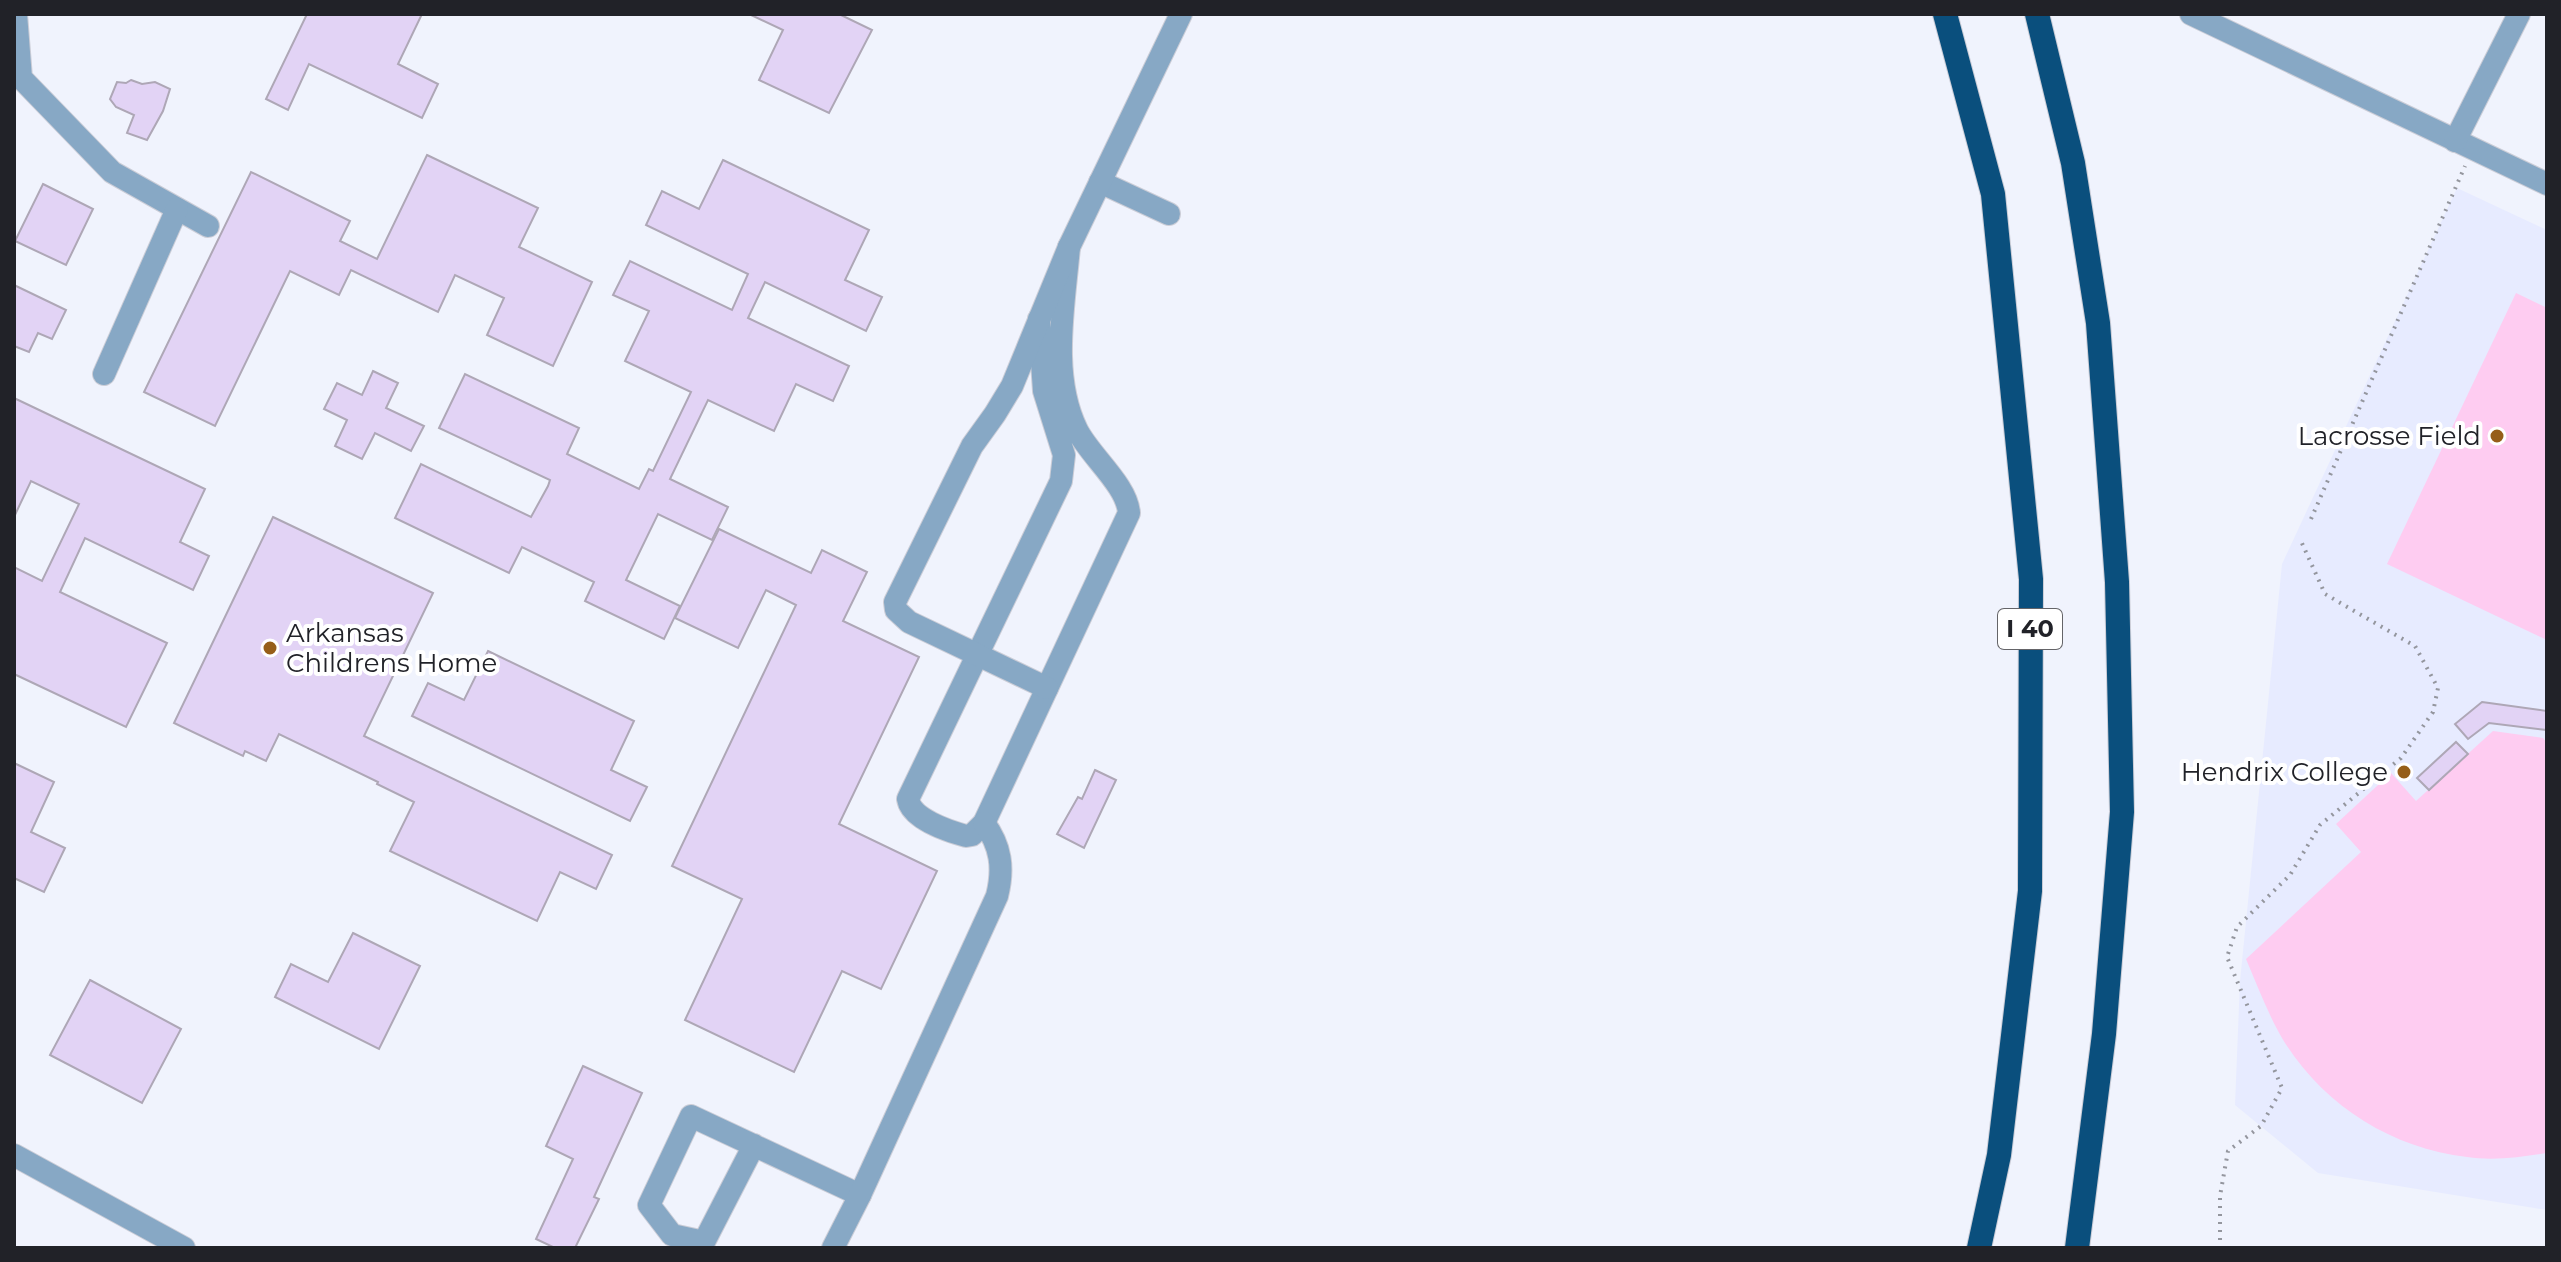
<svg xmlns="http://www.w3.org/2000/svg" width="2561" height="1262" font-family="Montserrat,sans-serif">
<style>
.built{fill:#e7ebff}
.green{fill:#feccf1}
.building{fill:#e2d3f5;stroke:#aea7b6;stroke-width:2}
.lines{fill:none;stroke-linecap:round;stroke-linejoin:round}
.minor-casing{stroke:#cbcdd7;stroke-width:24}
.highway-casing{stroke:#cbcdd7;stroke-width:26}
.path{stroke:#94969e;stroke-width:4;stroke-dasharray:2 6;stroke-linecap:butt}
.minor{stroke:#87a8c5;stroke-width:22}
.highway{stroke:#0a4f7d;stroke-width:24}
.poi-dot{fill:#965e19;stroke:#fff;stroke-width:3}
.labels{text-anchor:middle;stroke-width:8;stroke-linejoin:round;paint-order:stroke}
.shield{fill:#fff;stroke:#646468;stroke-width:2}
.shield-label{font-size:24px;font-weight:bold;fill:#212228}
.poi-label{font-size:26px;fill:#212228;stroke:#fff;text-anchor:end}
</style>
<rect width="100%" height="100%" fill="#f0f3fd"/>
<path class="built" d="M2457,188L2547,230V1210L2318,1173L2235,1105L2240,981L2282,564Z"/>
<g class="green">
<path d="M2516,293L2547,308V640L2387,564Z"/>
<path d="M2493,731L2543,738L2547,743V1153C2521,1157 2494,1161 2467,1157C2392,1148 2326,1107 2285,1043C2269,1017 2258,987 2246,959L2361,852L2336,824L2391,773L2416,801Z"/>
</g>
<g class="building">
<path d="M307,14H422L398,64L438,84L422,118L309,64L288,110L266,99Z"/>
<path d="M749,14H839L872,30L829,113L759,80L783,30Z"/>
<path d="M131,80L142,84L155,82L170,89L163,111L147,140L127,133L134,115L116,107L110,99L117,82L126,83Z"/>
<path d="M427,155L538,208L519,247L592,282L553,366L487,335L504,298L455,275L438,312L351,270L339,295L290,271L215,426L144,392L251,172L350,221L340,241L377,259Z"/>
<path d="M723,160L869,230L845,280L882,297L866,331L765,282L748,318L849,366L833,401L796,384L774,431L708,400L670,479L728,507L712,540L658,514L626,580L680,606L664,639L585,601L594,582L522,547L509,573L395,518L421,464L531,517L548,486L550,480L439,428L465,374L579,428L567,454L639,489L649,469L653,471L691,392L625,361L649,311L613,295L630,261L732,310L748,274L646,225L662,191L699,209Z"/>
<path d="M43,184L93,209L66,265L15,241Z"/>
<path d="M14,285L66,310L52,339L38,333L29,352L14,346Z"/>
<path d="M373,371L398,383L386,408L424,426L411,451L375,433L362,459L335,446L347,420L324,409L337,383L362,395Z"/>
<path d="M14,398L205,489L180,542L209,556L193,590L85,538L60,592L167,643L126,727L14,674V567L42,581L79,504L31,481L14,517Z"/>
<path d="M273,517L433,593L364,736L612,855L596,889L560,872L537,921L390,851L414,802L377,784L378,782L279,734L266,761L245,751L243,756L174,723Z"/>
<path d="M719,529L811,573L822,550L867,572L843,621L919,657L839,824L937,871L881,989L842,971L794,1072L685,1020L742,899L672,866L796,605L766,590L738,648L675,618Z"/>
<path d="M488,651L634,721L611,770L647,787L630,821L412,716L428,683L464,700Z"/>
<path d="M2482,702L2547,711V730L2489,723L2468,739L2455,724Z"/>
<path d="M2456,742L2468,754L2429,790L2417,778Z"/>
<path d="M14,763L54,782L31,832L65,848L44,892L14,878Z"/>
<path d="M1095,770L1116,780L1084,848L1057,834L1078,797L1082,799Z"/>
<path d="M353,933L420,966L379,1049L275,997L291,964L328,982Z"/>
<path d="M90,980L181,1029L142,1103L50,1055Z"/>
<path d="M583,1066L642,1093L594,1197L599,1199L575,1248H555L536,1239L573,1159L546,1146Z"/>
</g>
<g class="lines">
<defs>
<g id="minor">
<path d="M16,14L21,78L112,172L208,226"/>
<path d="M2191,14L2547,184"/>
<path d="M2455,141L2519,14"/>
<path d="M1100,182L1169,214"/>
<path d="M1039,319L1044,391L1064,455L1061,481L908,799C911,819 948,831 966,836L972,835L984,823L1129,513C1127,485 1090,456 1077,430C1050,375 1064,306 1069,247"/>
<path d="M104,374L177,209"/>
<path d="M1047,688L909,622L896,610L895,602L972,446L995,414L1012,386L1069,247L1181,14"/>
<path d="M754,1145L704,1242L672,1235L649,1205L691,1116L860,1195"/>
<path d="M14,1155L184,1248"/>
<path d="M833,1248L860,1195L997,896C1004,868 1001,846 984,823"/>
</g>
<g id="highway">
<path d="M1945,14L1993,194L2031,579L2030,891L1999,1155L1979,1248"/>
<path d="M2037,14L2073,163L2098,323L2117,582L2122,812L2104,1034L2077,1248"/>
</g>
</defs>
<use href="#minor" class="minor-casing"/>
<use href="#highway" class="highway-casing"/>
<g class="path">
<path d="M2311,519L2465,166"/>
<path d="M2220,1248V1196L2228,1151L2261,1126L2282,1088L2227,957L2237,927L2290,875L2320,825L2401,758L2433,712L2438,688L2415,646L2325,594L2301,541"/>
</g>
<use href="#minor" class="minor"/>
<use href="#highway" class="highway"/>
</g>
<g class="poi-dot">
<circle cx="2497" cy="436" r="8"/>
<circle cx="270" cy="648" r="8"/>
<circle cx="2404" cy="772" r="8"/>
</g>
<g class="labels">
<rect class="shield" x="1998" y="609" width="64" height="40" rx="6"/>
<g class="shield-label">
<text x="2030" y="637">I 40</text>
</g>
<g class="poi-label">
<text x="2481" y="445">Lacrosse Field</text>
<text x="286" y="642" text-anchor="start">Arkansas<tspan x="286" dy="30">Childrens Home</tspan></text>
<text x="2388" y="781">Hendrix College</text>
</g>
</g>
<rect width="2561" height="1262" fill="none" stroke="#212228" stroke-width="32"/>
</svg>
